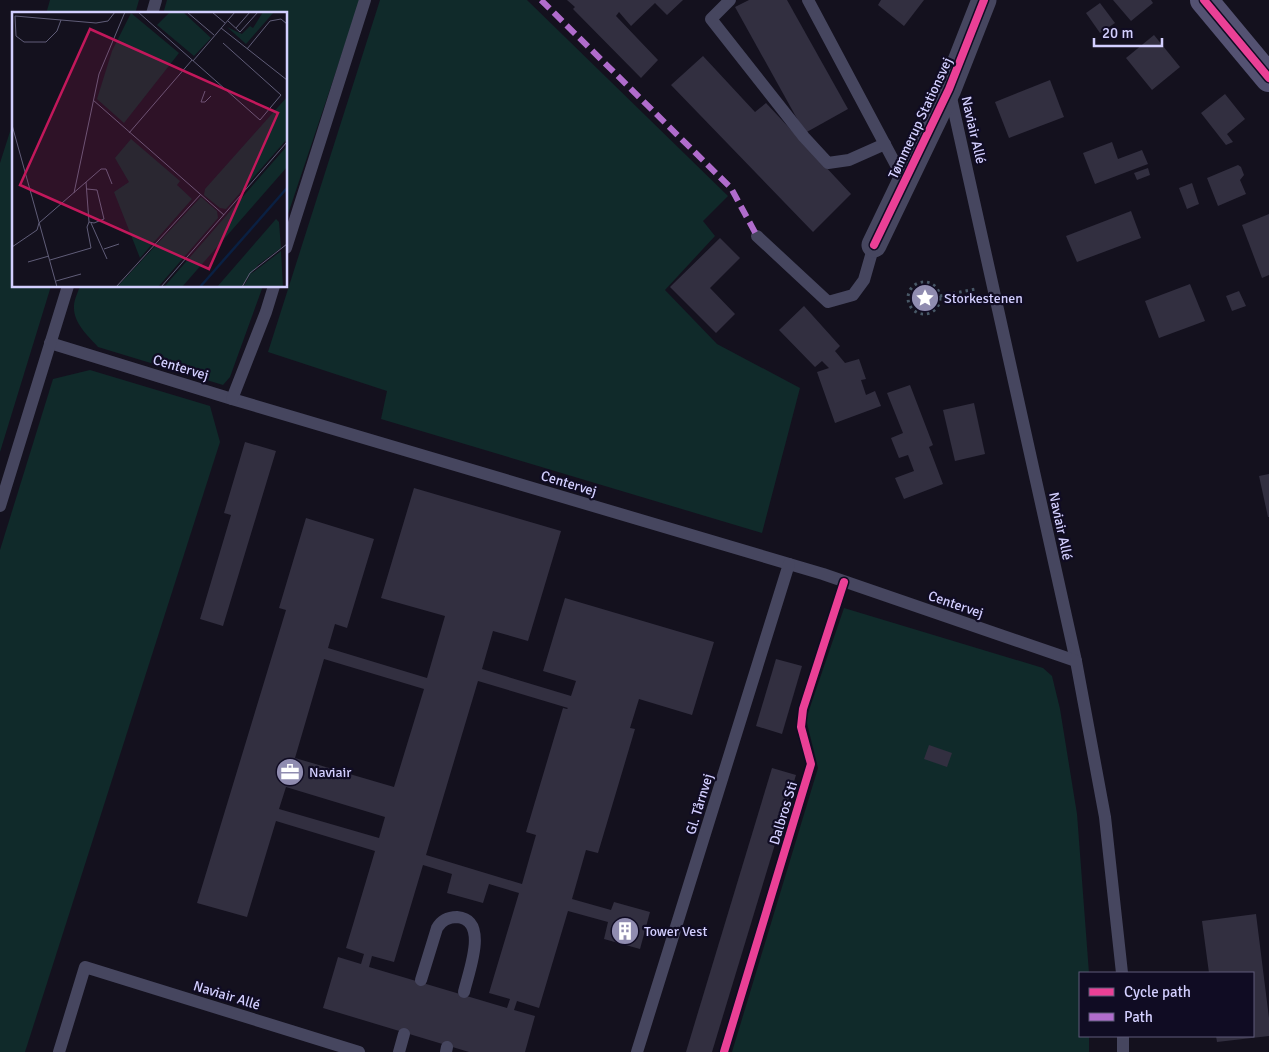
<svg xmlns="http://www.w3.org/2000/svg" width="1269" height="1052" font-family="Signika,sans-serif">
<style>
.green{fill:#102a2a}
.building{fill:#322f40;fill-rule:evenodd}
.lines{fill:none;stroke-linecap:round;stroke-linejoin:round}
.path{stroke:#485867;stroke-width:3;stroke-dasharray:2.5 4;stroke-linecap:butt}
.lane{stroke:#46465f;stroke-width:12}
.street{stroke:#46465f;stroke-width:25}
.secondary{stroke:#545272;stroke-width:28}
.quiet{stroke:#b06ccc;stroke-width:6;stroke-dasharray:12 6;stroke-linecap:butt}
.cycleway-casing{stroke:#100c23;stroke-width:11}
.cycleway{stroke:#ea4096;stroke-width:8}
.labels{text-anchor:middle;stroke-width:4.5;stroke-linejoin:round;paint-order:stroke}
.street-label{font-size:14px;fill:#d3cfff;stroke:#100c23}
.poi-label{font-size:14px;fill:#d3cfff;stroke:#100c23;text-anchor:start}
.inset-river{fill:none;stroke:#0a2042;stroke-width:2.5}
.inset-road{fill:none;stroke:#605d78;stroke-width:1}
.view{fill:#c2185b;fill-opacity:0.15;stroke:#c2185b;stroke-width:2.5}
.inset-edge{fill:none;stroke:#d3cfff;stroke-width:2.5}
</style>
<rect width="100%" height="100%" fill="#14111e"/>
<g class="green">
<path d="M50,0H139L135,14H46Z"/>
<path d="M167,0H360L286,220V14H163Z"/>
<path d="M380,0H527L728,196L703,221L715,236L665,290L717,344L800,388L762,533L381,419L387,391L268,352Z"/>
<path d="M14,119V286H51L0,452V163Z"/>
<path d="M80,286H263L230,377L223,385L98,347C88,336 73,323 74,306C74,300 78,292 80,286Z"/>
<path d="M90,370L210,406L220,442L25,1052H0V550L53,379Z"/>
<path d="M844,608L1043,668L1052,676L1060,709L1077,814L1089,973H1080V1036H1089V1052H732L818,768L806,719Z"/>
</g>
<g class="building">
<path d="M567,0H683L667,15L655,3L631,26L619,12L616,16L658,60L641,78L573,9L575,7Z"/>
<path d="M749,0H787L848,109L805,133L735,7Z"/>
<path d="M881,0H924L904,26L878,5Z"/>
<path d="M1113,0H1151L1153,3L1131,21Z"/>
<path d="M1100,3L1115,23L1100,33L1086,13Z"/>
<path d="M1154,35L1180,67L1152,90L1126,58Z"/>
<path d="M703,56L755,112L766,103L851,194L813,232L671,85Z"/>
<path d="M1050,80L1064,117L1009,138L995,102Z"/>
<path d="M1225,94L1245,119L1227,134L1233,142L1226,145L1201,113Z"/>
<path d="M1112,142L1118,159L1142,150L1148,164L1095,184L1083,153Z"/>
<path d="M1238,165L1241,167L1244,175L1240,180L1246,194L1218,206L1207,178Z"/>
<path d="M1148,168L1150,175L1137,180L1134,173Z"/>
<path d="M1192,183L1199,204L1187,209L1179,188Z"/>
<path d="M1131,211L1141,238L1077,262L1066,236Z"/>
<path d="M1269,214V275L1262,278L1242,225Z"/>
<path d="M720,238L740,258L710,288L735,314L716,333L670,287Z"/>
<path d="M1190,284L1205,321L1159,338L1145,301Z"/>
<path d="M1239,291L1246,306L1232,311L1226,296Z"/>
<path d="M804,306L840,346L835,351L845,363L859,359L866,379L861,380L866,395L875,391L881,406L835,423L817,372L829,368L822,361L815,367L779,330Z"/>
<path d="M910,385L933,445L929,447L943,484L904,499L895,478L914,471L908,455L899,458L891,438L903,433L887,393Z"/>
<path d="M974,403L985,454L955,461L943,410Z"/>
<path d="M245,442L276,451L223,626L200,619L231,515L224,513Z"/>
<path d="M1269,474V517H1268L1259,476Z"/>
<path d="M414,488L561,531L528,641L493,631L482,669L571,696L576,681L543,671L565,598L714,642L692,715L639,699L630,728L635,729L598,853L586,850L572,899L611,910L614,902L650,912L640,949L604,939L608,922L568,911L539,1008L517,1001L514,1010L535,1016L525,1052H469L323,1008L338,957L361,964L364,954L346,948L375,851L276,821L247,917L197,903L286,610L279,608L306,518L374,539L347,628L335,624L328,648L427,678L445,616L381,598ZM324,659L424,689L394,787L295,758ZM478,681L568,708L567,709L563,708L526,832L536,835L522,884L426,855ZM286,787L385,817L379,838L279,809ZM423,865L452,874L447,893L483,903L489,884L519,893L489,993L510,999L507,1008L369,967L372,956L394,962Z"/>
<path d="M776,659L802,666L782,734L756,726Z"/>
<path d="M929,745L952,753L947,767L924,759Z"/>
<path d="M772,768L796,775L712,1052H686Z"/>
<path d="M1256,914L1269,1018V1036L1217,1042L1216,1036H1253V973H1209L1202,921Z"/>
</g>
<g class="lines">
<g class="path">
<circle cx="924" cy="298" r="16"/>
<path d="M940,296L976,289"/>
</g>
<g class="lane">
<path d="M730,0L711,19L804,137L828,163L849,160L885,144"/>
<path d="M808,0L905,182"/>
<path d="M152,14L156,0"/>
<path d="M950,93L1076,661L1105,817L1122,973"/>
<path d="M757,236L828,302L853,295L864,280L874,245"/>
<path d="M286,248L365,0"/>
<path d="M50,343L232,399L823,574L1076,661"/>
<path d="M232,399L266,312L274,286"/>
<path d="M0,506L68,286"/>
<path d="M421,980L437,928C441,921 448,917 457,917C490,920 468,973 464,992"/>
<path d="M59,1052L85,967L359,1052"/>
<path d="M399,1052L404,1034"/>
<path d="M446,1052L447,1047"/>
<path d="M637,1052L789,564"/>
<path d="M1123,1052V1036"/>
</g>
<path class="street" d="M874,245L949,89L984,0"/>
<path class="secondary" d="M1204,0L1269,78"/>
<path class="quiet" d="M541,0L731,188L757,236"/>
<defs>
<g id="cycleway">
<path d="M1204,0L1269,78"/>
<path d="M874,245L949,89L984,0"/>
<path d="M724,1052L811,764L801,727L803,709L844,582"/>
</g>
</defs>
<use href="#cycleway" class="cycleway-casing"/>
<use href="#cycleway" class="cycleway"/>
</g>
<defs>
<symbol id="sight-disc" viewBox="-11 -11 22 22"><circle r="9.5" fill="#908cb0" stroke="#100c23"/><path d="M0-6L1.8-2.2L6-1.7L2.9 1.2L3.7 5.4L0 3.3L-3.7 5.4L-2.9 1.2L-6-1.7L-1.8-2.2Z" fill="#fff"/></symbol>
<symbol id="office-disc" viewBox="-11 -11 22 22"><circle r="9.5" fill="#908cb0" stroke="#100c23"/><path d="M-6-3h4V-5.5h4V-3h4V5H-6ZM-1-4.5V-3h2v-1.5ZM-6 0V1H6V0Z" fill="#fff"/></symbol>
<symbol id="building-disc" viewBox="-11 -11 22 22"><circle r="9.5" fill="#908cb0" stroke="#100c23"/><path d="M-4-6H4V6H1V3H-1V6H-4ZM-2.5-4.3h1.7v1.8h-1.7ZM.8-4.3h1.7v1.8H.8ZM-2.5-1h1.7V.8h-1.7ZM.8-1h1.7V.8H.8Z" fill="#fff"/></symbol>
</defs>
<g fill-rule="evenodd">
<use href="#sight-disc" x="909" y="282" width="32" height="32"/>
<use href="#office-disc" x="274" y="756" width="32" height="32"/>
<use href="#building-disc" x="609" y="915" width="32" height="32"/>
</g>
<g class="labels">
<g class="street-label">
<text transform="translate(920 118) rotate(-65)" y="5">Tømmerup Stationsvej</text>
<text transform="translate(974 130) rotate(77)" y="5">Naviair Allé</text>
<text transform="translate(181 367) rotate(17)" y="5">Centervej</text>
<text transform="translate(569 483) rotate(17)" y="5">Centervej</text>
<text transform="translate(1061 526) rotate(78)" y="5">Naviair Allé</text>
<text transform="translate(956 604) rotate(19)" y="5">Centervej</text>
<text transform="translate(699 804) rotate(-73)" y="5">Gl. Tårnvej</text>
<text transform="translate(783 813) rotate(-73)" y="5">Dalbros Sti</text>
<text transform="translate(227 995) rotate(17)" y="5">Naviair Allé</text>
</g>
<g class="poi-label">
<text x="944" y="303">Storkestenen</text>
<text x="309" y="777">Naviair</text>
<text x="644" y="936">Tower Vest</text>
</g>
</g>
<g transform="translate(12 12)">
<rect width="275" height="275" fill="#14111e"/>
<path d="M158,0H171L199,26L182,44L145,13ZM251,0H262L234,32L215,15L230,22L238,14L241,16ZM119,1L167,41L112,111L85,87L100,39ZM275,85V127L214,197L208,196L192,183L193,177ZM119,127L168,169L165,173L180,187L128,246L102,180L117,170L103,146ZM275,134V155L170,275H152ZM189,185L205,199L206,206L146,275H105ZM264,207L267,210L269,236L246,253L229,275H205ZM269,239L271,275H231L239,262Z" fill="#102a2a"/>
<path class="inset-river" d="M188,275L275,176"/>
<path class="inset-road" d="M126,0L248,108L269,83L211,31M175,0L202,23M200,0L213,11M49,8L45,19L34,30H12L4,24L3,4L49,8L84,11L96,9L103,0M216,9L228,20L246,0M209,16L275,68M224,16L238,0M235,37L258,9L269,7L275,12M181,49L223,0M193,79L189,90H193L199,84M81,88L212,203M0,113L45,275M117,121L180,48M74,170L77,210L82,211L92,207L85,178L75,177M62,181L87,62L113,0M27,211L89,157H94L100,172M79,211L95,247M0,235L25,218L27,211M92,237L107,232M38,248L79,236L75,215L77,210M16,250L37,244M44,269L69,262M104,275L189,182M149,275L275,130M230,275L238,261L275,232"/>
<path class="view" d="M78,17L266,101L197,257L8,173Z"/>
<rect width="275" height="275" class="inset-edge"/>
</g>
<rect x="1079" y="972" width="175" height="65" fill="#100c23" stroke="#5e5a7b"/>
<rect x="1089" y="988" width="25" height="8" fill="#ea4096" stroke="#5e5a7b"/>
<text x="1124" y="997" font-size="15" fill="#d3cfff">Cycle path</text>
<rect x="1089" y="1013" width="25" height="8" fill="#b06ccc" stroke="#5e5a7b"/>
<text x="1124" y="1022" font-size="15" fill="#d3cfff">Path</text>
<path d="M1094 38v8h68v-8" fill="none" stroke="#d3cfff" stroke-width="2.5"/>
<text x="1102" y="38" font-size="15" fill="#d3cfff" stroke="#100c23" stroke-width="4" paint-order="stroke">20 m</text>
</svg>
